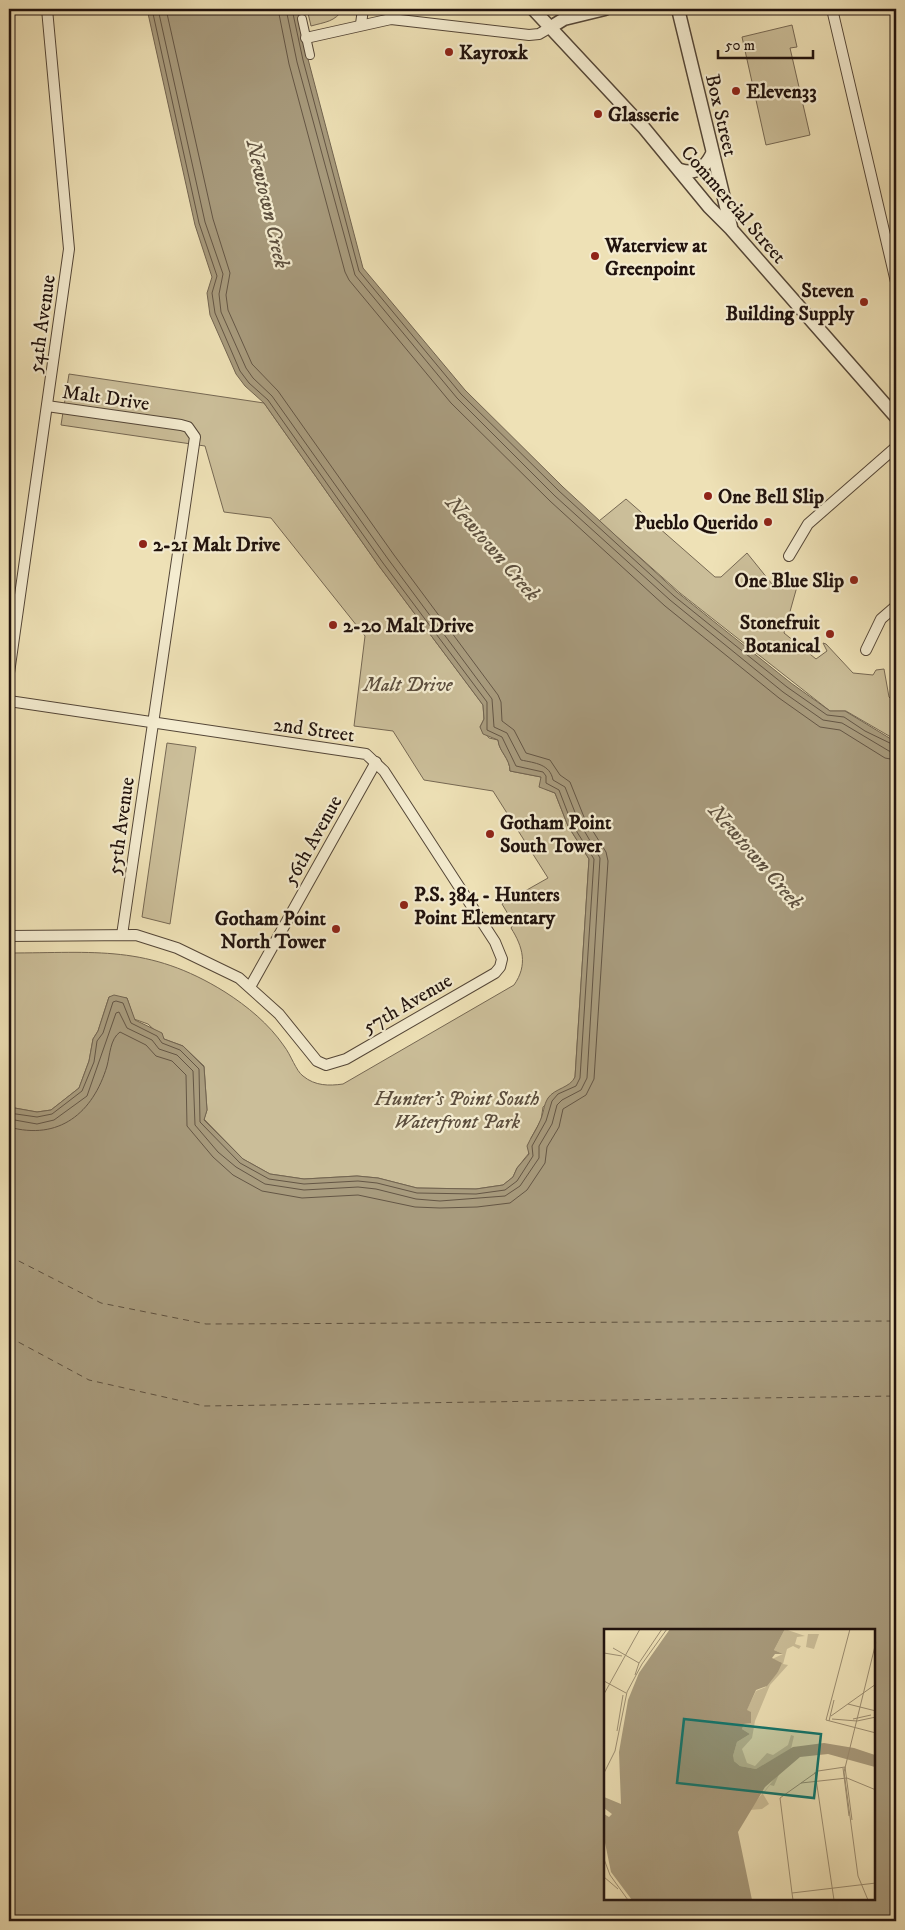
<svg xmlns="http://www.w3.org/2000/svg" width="905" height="1930" font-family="'IM FELL DW Pica',serif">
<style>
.green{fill:#cbbe99;stroke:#766853}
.water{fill:#a89b7d;stroke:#726450;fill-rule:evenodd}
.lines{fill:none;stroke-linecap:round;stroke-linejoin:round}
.shore{stroke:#645645;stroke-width:1}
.ferry{stroke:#5d503f;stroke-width:1;stroke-dasharray:6 5;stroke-linecap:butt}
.pedestrian-casing{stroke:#544637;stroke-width:10}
.minor-casing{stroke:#544637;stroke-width:12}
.tertiary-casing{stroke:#544637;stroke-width:15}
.pedestrian{stroke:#f4ecd0;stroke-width:8}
.minor{stroke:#f4ecd0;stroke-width:10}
.tertiary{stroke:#f4ecd0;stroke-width:12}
.poi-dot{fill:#8f2418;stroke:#f4ecd0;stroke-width:2}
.labels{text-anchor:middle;stroke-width:4.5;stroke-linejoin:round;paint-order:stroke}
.poi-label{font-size:20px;font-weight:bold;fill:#20120d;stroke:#f4ecd0;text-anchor:start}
.street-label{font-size:20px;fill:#20120d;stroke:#f4ecd0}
.park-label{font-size:20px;font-style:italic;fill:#5c4e3e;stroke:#f4ecd0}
.water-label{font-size:21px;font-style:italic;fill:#5d503f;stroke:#f4ecd0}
.inset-river{fill:none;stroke:#a89b7d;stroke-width:2.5}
.inset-road{fill:none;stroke:#9c8e72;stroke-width:1}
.view{fill:#0f766e;fill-opacity:0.15;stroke:#0f766e;stroke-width:2.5}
.inset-edge{fill:none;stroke:#20120d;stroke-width:2.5}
</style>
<rect width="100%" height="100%" fill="#eee1b6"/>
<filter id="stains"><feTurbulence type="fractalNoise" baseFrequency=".004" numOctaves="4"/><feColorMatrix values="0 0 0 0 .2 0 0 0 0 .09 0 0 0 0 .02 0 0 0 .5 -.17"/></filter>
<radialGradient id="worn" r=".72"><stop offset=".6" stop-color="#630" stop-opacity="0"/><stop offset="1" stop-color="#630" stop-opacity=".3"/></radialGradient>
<g class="green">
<path d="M307,9H343C335,22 325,22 311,26Z"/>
<path d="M792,25L797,47L790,48L810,135L766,145L742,37Z"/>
<path d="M69,374L264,403L379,566L483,705L484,719L480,727L489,738L498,740C499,752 510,758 510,771L541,777L545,789L555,793L568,826L589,859L575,1077L573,1082L543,1107L541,1120L531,1138L529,1153L517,1168L513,1177L503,1185L476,1189L417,1188L378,1178L357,1176L304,1179L270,1174L243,1159L204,1119L207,1110L204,1066L183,1046L164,1039L148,1024L134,1019L127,998L109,997L98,1031L93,1039L89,1061L79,1088L51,1110L37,1112L9,1107V953C95,953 148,944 225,992C247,1006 269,1024 284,1046C291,1055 296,1071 303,1076C315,1086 329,1086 343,1084L514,985C528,965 523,947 511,928L514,924L502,904L548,878L493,791L424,780L393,731L354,726L365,636L271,518L224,512L205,446L61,425Z"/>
<path d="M626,499L715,577H721L747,553L772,584L790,585L798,583L784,633L816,659L827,651L823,643L826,644L853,673L873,675L876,670L884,669L889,697L896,703V740L846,711H830L680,593L599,521Z"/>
<path d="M167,743L196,747L170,924L142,917Z"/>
</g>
<path class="water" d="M147,9H297L308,59L363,268L465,390L563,487L677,592L791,683L830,711H845L896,742V1921H9V1107L37,1112L51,1110L79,1088L89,1061L93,1039L98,1031L109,997L114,995L127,998L135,1020L162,1033L164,1039L183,1046L204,1067L207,1110L204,1120L243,1159L270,1174L304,1179L357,1176L378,1178L417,1188L476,1189L503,1185L513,1177L517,1168L529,1154L527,1146C531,1137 537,1129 540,1121C544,1113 543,1106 548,1098C555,1088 570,1088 575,1077L589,859L568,826L555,793L539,787L541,777L510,771C510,758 499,752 498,740L483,734L480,727L484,719L483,705L379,566L264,403L245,386L236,374L210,315L207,293L212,277L195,225ZM605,1630H874V1899H605Z"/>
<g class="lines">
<g class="shore">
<path d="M278,9L289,64L345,272L349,280L451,403L550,501L665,606L779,698L820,727L840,730L885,758L896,760"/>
<path d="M286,9L297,62L355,275L457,398L555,496L670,600L783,692L823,720L842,723L889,751L896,753"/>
<path d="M292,9L303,60L359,271L461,394L559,491L674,596L787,687L827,715L844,717L865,731L896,746"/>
<path d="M9,1113L37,1117L52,1114L82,1091L94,1062L97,1041L103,1033L113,1002L116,1001L123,1003L131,1023L157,1036L162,1043L180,1050L199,1069L200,1122L240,1163L269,1179L304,1184L358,1181L377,1183L417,1193L476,1194L505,1190L517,1181L533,1156L532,1146L546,1121L552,1101L558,1094L576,1086L580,1078L594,859L572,824L559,790L546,783V776L543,772L516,766L502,737L487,730V702L383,563L268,400L249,383L240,371L215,313L212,293L217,276L199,223L152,9"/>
<path d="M9,1119L37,1124L54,1120L87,1096L116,1013L119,1012L127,1028L152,1040L159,1049L177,1055L193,1071L195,1125L218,1152L236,1167L265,1184L304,1190L358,1187L376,1189L416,1199L440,1201L505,1196L520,1186L539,1158V1146L552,1124L557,1105L562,1100L581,1090L587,1078L600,858L578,820L565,787L553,780C550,764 535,763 521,760L507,733L494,727L492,699L388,559L272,396L253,378L246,368L221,312L219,294L223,274L205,222L158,9"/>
<path d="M9,1127C59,1141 93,1113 107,1066C110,1055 110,1039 120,1032L146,1045L156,1056L172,1061L186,1075L187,1126L213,1157L233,1175L262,1191L302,1198L358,1195L415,1207L440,1208L477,1207L510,1203L527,1190L545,1163L547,1147L559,1127L563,1109L586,1095L594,1079L608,861L606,852L584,817L570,782L560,775L550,760L526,753L514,730L502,721L501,702L498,695L394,555L278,391L252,364L228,310L226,295L230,273L213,219L166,9"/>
</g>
<g class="ferry">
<path d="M9,1256L101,1303L206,1324L896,1321"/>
<path d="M9,1337L89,1380L204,1406L896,1396"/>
</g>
<defs>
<path id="pedestrian" d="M302,19L310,55"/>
<g id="minor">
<path d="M832,9L896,282"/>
<path d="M361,24L363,9"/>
<path d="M306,38L391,19L529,35L539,34L551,27"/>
<path d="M47,406L181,425L188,427L195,437L122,935"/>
<path d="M789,556L808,524L896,447"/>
<path d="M866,650L881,619L896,606"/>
<path d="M9,673L69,249L47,9"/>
<path d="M9,701L366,754L384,771L495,942L502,959L500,967L495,973L346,1059L326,1065L317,1061L279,1014L239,978L177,948L136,935L9,936"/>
<path d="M250,987L376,762"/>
</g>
<g id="tertiary">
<path d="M533,9L644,128L709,207L731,229L896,417"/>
<path d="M678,9L731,227"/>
<path d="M551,27L564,19L605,9"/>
<path d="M680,170C696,175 705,168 712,154"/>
</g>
</defs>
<use href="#pedestrian" class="pedestrian-casing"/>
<use href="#minor" class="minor-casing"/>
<use href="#tertiary" class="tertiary-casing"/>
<use href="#pedestrian" class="pedestrian"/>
<use href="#minor" class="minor"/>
<use href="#tertiary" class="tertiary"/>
</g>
<g class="poi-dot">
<circle cx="449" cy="52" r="5"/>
<circle cx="736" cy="91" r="5"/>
<circle cx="598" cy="114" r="5"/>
<circle cx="595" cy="256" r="5"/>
<circle cx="864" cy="302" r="5"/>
<circle cx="708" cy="496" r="5"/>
<circle cx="768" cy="522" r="5"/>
<circle cx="143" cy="544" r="5"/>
<circle cx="854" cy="580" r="5"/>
<circle cx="333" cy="625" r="5"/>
<circle cx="830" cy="634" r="5"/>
<circle cx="490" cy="834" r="5"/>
<circle cx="404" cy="905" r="5"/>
<circle cx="336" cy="929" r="5"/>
</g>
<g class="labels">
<g class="poi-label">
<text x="459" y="59">Kayroxk</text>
<text x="746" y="98">Eleven33</text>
<text x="608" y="121">Glasserie</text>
<text x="605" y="252">Waterview at<tspan x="605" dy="23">Greenpoint</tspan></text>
<text x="854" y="297" text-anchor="end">Steven<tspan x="854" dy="23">Building Supply</tspan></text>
<text x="718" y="503">One Bell Slip</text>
<text x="758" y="529" text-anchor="end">Pueblo Querido</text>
<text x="153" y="551">2-21 Malt Drive</text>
<text x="844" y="587" text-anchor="end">One Blue Slip</text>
<text x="820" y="629" text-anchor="end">Stonefruit<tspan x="820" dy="23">Botanical</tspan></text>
<text x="343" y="632">2-20 Malt Drive</text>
<text x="500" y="829">Gotham Point<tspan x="500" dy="23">South Tower</tspan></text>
<text x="414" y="901">P.S. 384 - Hunters<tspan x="414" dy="23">Point Elementary</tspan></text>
<text x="326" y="925" text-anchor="end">Gotham Point<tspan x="326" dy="23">North Tower</tspan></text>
</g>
<g class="street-label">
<text transform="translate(722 115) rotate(77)" y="7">Box Street</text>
<text transform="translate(734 204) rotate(49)" y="7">Commercial Street</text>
<text transform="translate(41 324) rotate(-82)" y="7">54th Avenue</text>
<text transform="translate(106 397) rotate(8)" y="7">Malt Drive</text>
<text transform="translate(314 729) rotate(8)" y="7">2nd Street</text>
<text transform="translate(120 826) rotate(-82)" y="7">55th Avenue</text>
<text transform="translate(312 840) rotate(-61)" y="7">56th Avenue</text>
<text transform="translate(407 1003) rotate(-30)" y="7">57th Avenue</text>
</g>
<g class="park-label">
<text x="408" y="691">Malt Drive</text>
<text x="457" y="1105">Hunter’s Point South<tspan x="457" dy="23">Waterfront Park</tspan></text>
</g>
<g class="water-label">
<text transform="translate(268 204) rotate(77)" y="7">Newtown Creek</text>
<text transform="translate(493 548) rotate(49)" y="7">Newtown Creek</text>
<text transform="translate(756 856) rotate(49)" y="7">Newtown Creek</text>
</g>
</g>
<g transform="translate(604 1629)">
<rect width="271" height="271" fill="#eee1b6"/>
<path d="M181,0L201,7L193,8L191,15L197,17L195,20L189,17L183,20L179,35L184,36L166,56L151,92L148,109L138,120L143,134L151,137L163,124L169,126L184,116L187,106L190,107L187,120L152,140L136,137L129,131V127L133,113L146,105L138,100L140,95L146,94V83L142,82L152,62L162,58L161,53L174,43L176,33L168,30L179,25L170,21ZM204,5H215L210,20L202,18ZM176,143L170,157L166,156L159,165L165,175L158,180L145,181Z" fill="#cbbe99"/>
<path d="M66,0H181L170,21L179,25H171L168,29L178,34L174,43L163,57L152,61L143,81L147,83V94L140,95L138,100L146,105L133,113L129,127L130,132L136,137L152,140L189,118L220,114L250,119L271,126V138L224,125L196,128L161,158L134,203L148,271H28L7,243L0,209V185L5,188L8,185L0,179V168L17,175L15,123L24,71L35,44Z" fill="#a89b7d"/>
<path class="inset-river" d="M43,43L86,0M41,47L47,41L113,28L141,0M34,59L48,71L53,99L58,189L63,210L78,234L118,242M34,59L42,222L36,247L38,271M43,59L56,40M34,60L41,72L45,95L52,271M37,60L47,58L98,0M36,61L142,83M39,61L51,38M42,61L49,99L56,271M34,62L41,94L49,271M15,234L13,236L20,243L41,250L44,271M118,241L112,233L111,217L122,109L128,95L143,85M20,243L12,227L30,206L35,194L32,64M96,271L104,238L116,108L124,93L134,85L145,84M101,271L106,249L115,242M106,271L115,244"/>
<path class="inset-road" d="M246,0L222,91L272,104M9,19L35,34M0,24L18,27M31,46L35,34L58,0M0,52L22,64M0,65L36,0M244,75L272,82M227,87L272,55M228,90L253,92L272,88M249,90L267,86M225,92L230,71M13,102L19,66M239,139L245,187M211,143L230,271M0,144L11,122L23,63L38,35L63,0M197,154L243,149L272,161M0,230L6,246L24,271M0,248L14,260M188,264L176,169L214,142L241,138L248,191M189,271L188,264L272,254M264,271L254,247L240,143L272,13"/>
<path class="view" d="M80,90L217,105L210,169L73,154Z"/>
<rect width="271" height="271" class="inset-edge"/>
</g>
<rect width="905" height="1930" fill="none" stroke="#eee1b6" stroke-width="30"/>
<rect x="10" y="10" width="885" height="1910" fill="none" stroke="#20120d" stroke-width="2.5"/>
<rect x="15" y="15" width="875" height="1900" fill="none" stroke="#20120d"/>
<path d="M718 50v8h95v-8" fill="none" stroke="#20120d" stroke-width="2.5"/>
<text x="725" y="50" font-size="15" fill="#20120d" stroke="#f4ecd0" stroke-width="4" paint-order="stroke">50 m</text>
<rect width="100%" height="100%" filter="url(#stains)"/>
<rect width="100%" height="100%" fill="url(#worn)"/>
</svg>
